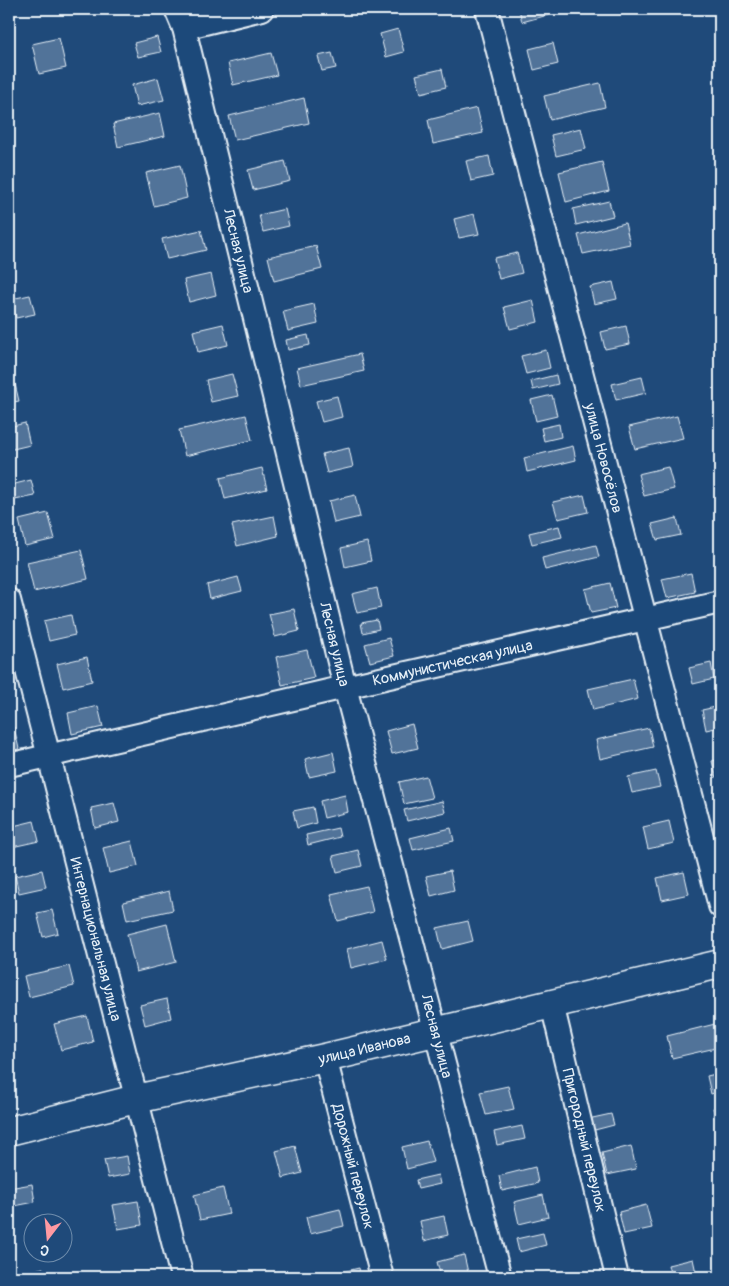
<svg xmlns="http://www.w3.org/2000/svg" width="729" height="1286" font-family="Pangolin,sans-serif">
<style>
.building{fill:#517399;stroke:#e8f1f8}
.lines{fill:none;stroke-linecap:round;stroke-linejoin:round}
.minor-casing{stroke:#e8f1f8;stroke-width:26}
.tertiary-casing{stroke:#e8f1f8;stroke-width:31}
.minor{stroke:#1f4a7a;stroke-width:22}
.tertiary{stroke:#1f4a7a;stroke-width:28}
.labels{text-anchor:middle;stroke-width:4;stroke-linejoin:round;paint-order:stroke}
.street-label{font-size:15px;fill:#e8f1f8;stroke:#1f4a7a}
</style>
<rect width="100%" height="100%" fill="#1f4a7a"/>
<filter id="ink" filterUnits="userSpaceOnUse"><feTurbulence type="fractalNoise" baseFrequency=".02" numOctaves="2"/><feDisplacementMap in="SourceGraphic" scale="10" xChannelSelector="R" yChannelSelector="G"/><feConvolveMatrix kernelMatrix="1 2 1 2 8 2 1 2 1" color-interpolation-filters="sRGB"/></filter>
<g filter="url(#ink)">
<g class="building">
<path d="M519,9H546L548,15L522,22Z"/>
<path d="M398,29L404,52L386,57L380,34Z"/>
<path d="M157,37L161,52L138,57L134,43Z"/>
<path d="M59,38L66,68L39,74L32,44Z"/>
<path d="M553,43L558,64L534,70L529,49Z"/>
<path d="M271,53L277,75L233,85L228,63Z"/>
<path d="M332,53L336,68L322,71L318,56Z"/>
<path d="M442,69L446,87L421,93L416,75Z"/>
<path d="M158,78L164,100L137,106L132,85Z"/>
<path d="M600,83L605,107L550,120L544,96Z"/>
<path d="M304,98L309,123L235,140L229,116Z"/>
<path d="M477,108L483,133L433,144L428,120Z"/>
<path d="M160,113L165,136L118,147L113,124Z"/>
<path d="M581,128L586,149L556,156L551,135Z"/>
<path d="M489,156L493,176L471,181L466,161Z"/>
<path d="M285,161L290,181L253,190L248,170Z"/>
<path d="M602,162L609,191L566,202L559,172Z"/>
<path d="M180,165L187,198L154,206L146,173Z"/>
<path d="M609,201L613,216L576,225L573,209Z"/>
<path d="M285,209L289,226L263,232L259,215Z"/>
<path d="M474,214L479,234L459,238L454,219Z"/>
<path d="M625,223L630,244L583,254L578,235Z"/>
<path d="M201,230L206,250L167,259L162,239Z"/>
<path d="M316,246L322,269L274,281L268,257Z"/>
<path d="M517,253L522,273L499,279L494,258Z"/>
<path d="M211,274L216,295L189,302L184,280Z"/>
<path d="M613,282L617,299L594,304L590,287Z"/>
<path d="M30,295L35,314L16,318L11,299Z"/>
<path d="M533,300L538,322L510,329L504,307Z"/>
<path d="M314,304L318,324L288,331L283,311Z"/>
<path d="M223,324L228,345L198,352L193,331Z"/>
<path d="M626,326L630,344L605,349L601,332Z"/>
<path d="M308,335L310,345L288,350L286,340Z"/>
<path d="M546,350L550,368L526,374L521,356Z"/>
<path d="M360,354L364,371L301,385L297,368Z"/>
<path d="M232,374L238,396L211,402L206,380Z"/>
<path d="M556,375L558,384L533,390L531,381Z"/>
<path d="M13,376L19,401L9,403V377Z"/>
<path d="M642,377L646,393L616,400L612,384Z"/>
<path d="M552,395L557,416L536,421L531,400Z"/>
<path d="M337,396L342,417L322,422L316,401Z"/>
<path d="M246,415L252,440L185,456L179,430Z"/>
<path d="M677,416L683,438L635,449L629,427Z"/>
<path d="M25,423L30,445L9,450V427Z"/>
<path d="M559,424L561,437L544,441L541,428Z"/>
<path d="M573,446L576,460L527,472L524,458Z"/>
<path d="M349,448L353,467L327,473L322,454Z"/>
<path d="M668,467L674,489L644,496L638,474Z"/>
<path d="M262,468L267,489L225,499L220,478Z"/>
<path d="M31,480L35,496L15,500L11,485Z"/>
<path d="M355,495L360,517L334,523L329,501Z"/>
<path d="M584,495L588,512L558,519L553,502Z"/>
<path d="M48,513L55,539L25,546L19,520Z"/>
<path d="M274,516L278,536L237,546L232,525Z"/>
<path d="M677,518L681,535L657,540L652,524Z"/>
<path d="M559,526L562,537L532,544L529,533Z"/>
<path d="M367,542L371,561L345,567L341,548Z"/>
<path d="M596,545L599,557L545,570L542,558Z"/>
<path d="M81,550L88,579L34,592L27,562Z"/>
<path d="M691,573L695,592L667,598L662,579Z"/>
<path d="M238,577L242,591L210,599L207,585Z"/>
<path d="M610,583L616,608L591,613L585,589Z"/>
<path d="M377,588L381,608L357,613L352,594Z"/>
<path d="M294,609L299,631L275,637L269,614Z"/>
<path d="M71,615L75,635L49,641L44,621Z"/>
<path d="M377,620L379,629L363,633L361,623Z"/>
<path d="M389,638L394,656L370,662L365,644Z"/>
<path d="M307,650L314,678L282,685L276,657Z"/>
<path d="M87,657L92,681L63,688L57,664Z"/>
<path d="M711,663L714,679L693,684L689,668Z"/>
<path d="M633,679L638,699L593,710L588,689Z"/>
<path d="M98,706L103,727L72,734L68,713Z"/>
<path d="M720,706V727L706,730L702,710Z"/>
<path d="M412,724L418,748L392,754L386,731Z"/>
<path d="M14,727L19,749L9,751V728Z"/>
<path d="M649,728L653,747L600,759L596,740Z"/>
<path d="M333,752L337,771L309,777L305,759Z"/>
<path d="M720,759V776L716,777L712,761Z"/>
<path d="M656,771L660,787L632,793L628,777Z"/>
<path d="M426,776L432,798L404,804L399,782Z"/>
<path d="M345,795L348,812L324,818L320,801Z"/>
<path d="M442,801L445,812L407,821L404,810Z"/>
<path d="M114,803L119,822L95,828L91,808Z"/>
<path d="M313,807L316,823L297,828L293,811Z"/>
<path d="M34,821L39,841L12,847L9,835V827Z"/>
<path d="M669,821L674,843L648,849L643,827Z"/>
<path d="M338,828L340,837L308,845L306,835Z"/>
<path d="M451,828L454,841L413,850L410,838Z"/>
<path d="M132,841L138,866L109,873L103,848Z"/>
<path d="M358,850L362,866L337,872L333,856Z"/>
<path d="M42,870L46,887L19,893L15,876Z"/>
<path d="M450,871L454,890L431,896L426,876Z"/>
<path d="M684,872L689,894L662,900L657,878Z"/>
<path d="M367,886L373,912L338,921L331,894Z"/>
<path d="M169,891L173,910L127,920L123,902Z"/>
<path d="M52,910L58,933L43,937L37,913Z"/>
<path d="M468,921L473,941L442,949L437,928Z"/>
<path d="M167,924L176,962L136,972L127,934Z"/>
<path d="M382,940L387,959L351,968L347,949Z"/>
<path d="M69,966L74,986L29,997L24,976Z"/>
<path d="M167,999L171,1018L145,1025L140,1005Z"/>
<path d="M87,1016L93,1042L61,1050L54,1024Z"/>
<path d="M719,1023L720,1047L672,1058L667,1036Z"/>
<path d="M720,1073V1091L711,1094L707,1076Z"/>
<path d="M508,1086L514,1109L486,1115L480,1092Z"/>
<path d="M720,1106V1121L716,1122L713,1108Z"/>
<path d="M611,1114L614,1125L591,1131L588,1119Z"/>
<path d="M522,1126L525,1139L497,1145L494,1132Z"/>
<path d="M427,1141L433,1162L407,1169L402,1147Z"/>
<path d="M295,1146L302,1173L283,1178L276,1151Z"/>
<path d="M631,1146L636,1169L607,1175L602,1153Z"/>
<path d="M127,1156L130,1174L108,1178L104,1160Z"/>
<path d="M535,1167L538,1183L502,1191L499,1176Z"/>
<path d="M438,1175L440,1184L418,1189L416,1180Z"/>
<path d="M32,1184L35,1202L9,1207V1188Z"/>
<path d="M223,1188L229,1214L200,1220L194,1195Z"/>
<path d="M543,1195L548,1217L519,1224L514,1202Z"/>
<path d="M138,1201L142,1225L118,1229L113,1205Z"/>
<path d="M646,1205L652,1228L624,1234L619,1212Z"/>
<path d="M340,1209L344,1226L310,1234L306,1217Z"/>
<path d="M444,1216L448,1235L424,1241L420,1221Z"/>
<path d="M543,1233L546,1245L519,1252L516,1239Z"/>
<path d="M464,1255L469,1277H441L437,1262Z"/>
<path d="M693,1259L697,1277H671L668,1265Z"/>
<path d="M43,1268L45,1277H9V1276Z"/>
<path d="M359,1268L361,1277H321Z"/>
</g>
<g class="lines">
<defs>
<g id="minor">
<path id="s1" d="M176,9L184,28L345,687L500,1277"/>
<path id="s2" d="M487,9L720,906"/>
<path d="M184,28L262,9"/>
<path id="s3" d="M9,600L182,1277"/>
<path id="s4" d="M9,765L345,687L720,602"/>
<path id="s5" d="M552,1004L617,1277"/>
<path id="s6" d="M325,1058L382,1277"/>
</g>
<g id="tertiary">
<path id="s7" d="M9,1131L136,1099L325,1058L720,964"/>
</g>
</defs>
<use href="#minor" class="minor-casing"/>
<use href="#tertiary" class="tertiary-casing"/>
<use href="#minor" class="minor"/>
<use href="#tertiary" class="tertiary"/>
</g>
</g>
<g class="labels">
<g class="street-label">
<text dy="5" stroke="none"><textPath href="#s1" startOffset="250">Лесная улица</textPath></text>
<text dy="5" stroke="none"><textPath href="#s2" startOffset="464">улица Новосёлов</textPath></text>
<text dy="5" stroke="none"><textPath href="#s1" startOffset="655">Лесная улица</textPath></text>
<text dy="5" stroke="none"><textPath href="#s4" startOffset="455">Коммунистическая улица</textPath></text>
<text dy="5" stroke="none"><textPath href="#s3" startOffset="350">Интернациональная улица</textPath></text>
<text dy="5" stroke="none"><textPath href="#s1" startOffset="1060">Лесная улица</textPath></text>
<text dy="5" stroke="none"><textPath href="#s7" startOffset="365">улица Иванова</textPath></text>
<text dy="5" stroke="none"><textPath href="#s5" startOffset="140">Пригородный переулок</textPath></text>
<text dy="5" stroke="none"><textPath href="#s6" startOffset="112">Дорожный переулок</textPath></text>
</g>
</g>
<rect width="729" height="1286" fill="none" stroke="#1f4a7a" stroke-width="30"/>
<rect x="15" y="15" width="699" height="1256" fill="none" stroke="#e8f1f8" stroke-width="2" filter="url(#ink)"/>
<g transform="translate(48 1238) rotate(196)"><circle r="24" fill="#1f4a7a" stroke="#6f8dac"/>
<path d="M0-4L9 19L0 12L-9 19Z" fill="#ff9aa2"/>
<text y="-8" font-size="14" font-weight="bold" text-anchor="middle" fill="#e8f1f8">С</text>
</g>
</svg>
